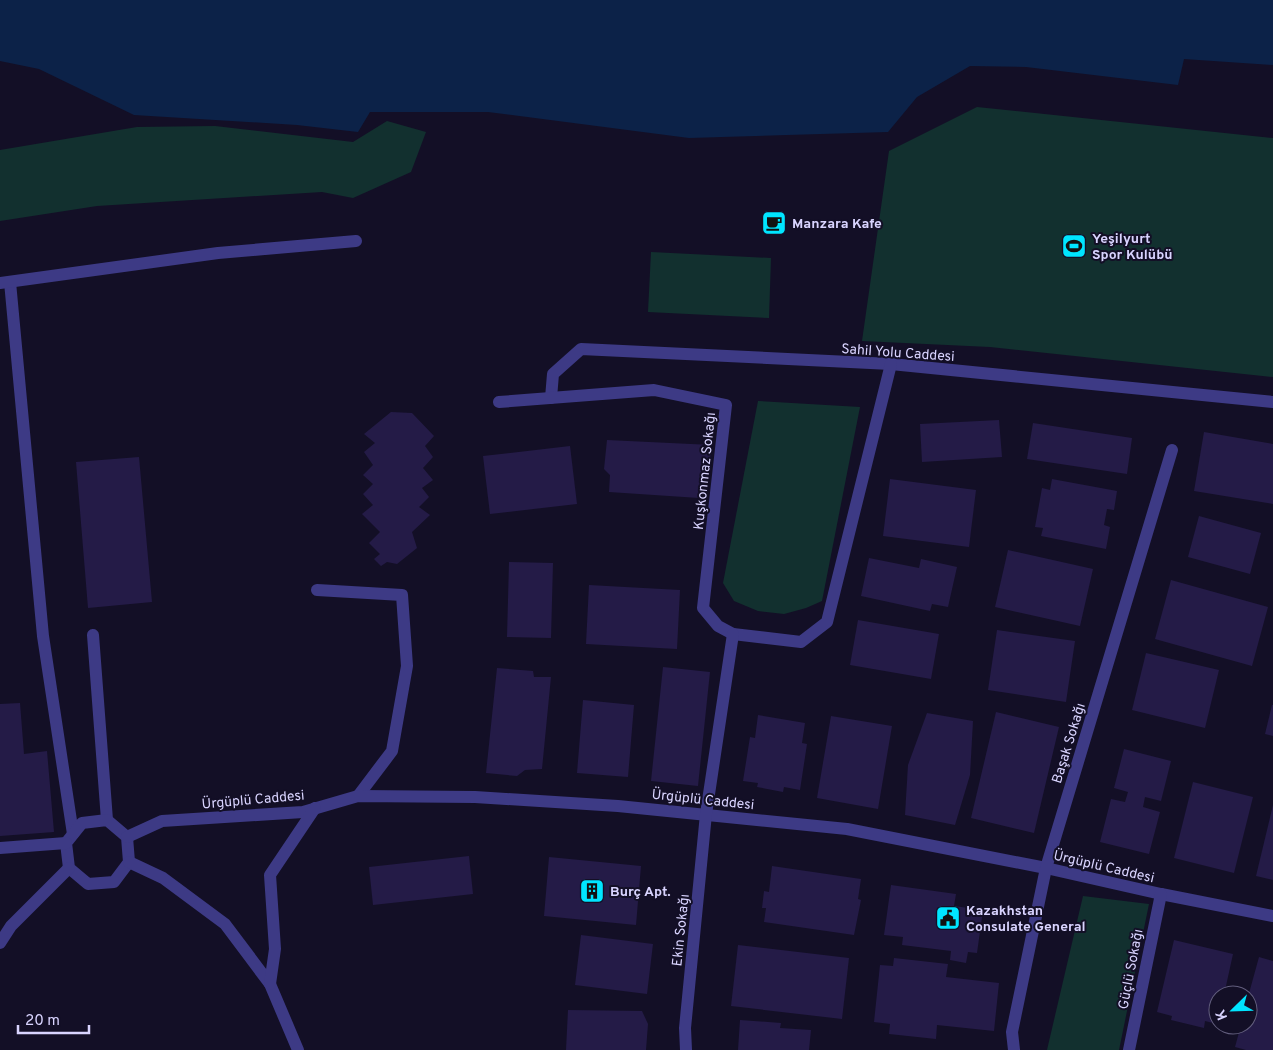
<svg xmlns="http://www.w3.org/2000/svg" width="1273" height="1050" font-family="Overpass,sans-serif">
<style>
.green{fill:#12302f}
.water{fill:#0c2248}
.building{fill:#241b47}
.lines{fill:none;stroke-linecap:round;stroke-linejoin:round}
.minor{stroke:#3d3a85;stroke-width:12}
.labels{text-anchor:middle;stroke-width:4;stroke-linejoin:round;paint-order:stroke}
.poi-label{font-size:14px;font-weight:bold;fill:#d9d4ff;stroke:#130f26;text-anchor:start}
.street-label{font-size:14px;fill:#d9d4ff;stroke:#130f26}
</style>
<rect width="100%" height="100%" fill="#130f26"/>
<g class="green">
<path d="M977,107L1273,138V377L990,347L862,341L889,151Z"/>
<path d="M387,121L426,132L411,172L353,198L322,192L97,206L0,221V150L137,127L215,126L353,142Z"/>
<path d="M651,252L771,258L769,318L648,312Z"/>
<path d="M758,401L860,407L822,601L806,608L784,614L758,611L734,601L723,583Z"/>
<path d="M1083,896L1149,904L1119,1050H1047Z"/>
</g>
<path class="water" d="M0,0H1273V65L1184,59L1178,85L1026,67L970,66L917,97L888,132L689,138L488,112H370L358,132L297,125L134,115L39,69L0,61Z"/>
<g class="building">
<path d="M391,412L412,413L434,436L425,446L433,457L423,468L433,480L422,488L429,497L419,507L430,515L412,532L417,548L397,564L387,562L381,566L374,559L380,554L369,543L380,532L362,514L373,505L363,494L373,484L363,475L373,465L364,452L375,443L364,434Z"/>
<path d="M999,420L1002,457L922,462L920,424Z"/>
<path d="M1033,423L1132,438L1127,474L1027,459Z"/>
<path d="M1204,432L1273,444V504L1194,491Z"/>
<path d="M607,440L712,445L707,477L701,481L699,498L609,492L610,475L604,469Z"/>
<path d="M570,446L577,504L490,514L483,456Z"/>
<path d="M139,457L152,602L88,608L76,462Z"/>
<path d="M890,479L976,490L969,547L883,536Z"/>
<path d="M1052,479L1117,491L1114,510L1107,509L1104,525L1110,527L1106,549L1041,536L1043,528L1035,527L1042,488L1050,490Z"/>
<path d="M1199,516L1261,533L1250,574L1188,557Z"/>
<path d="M1008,550L1093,569L1080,626L995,607Z"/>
<path d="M869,558L919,568L921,559L957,567L948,607L932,604L930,611L861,596Z"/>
<path d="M509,562L553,563L551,638L507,637Z"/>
<path d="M1171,580L1268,607L1252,666L1155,639Z"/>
<path d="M589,585L680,590L677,649L586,644Z"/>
<path d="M858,620L939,634L931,679L850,665Z"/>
<path d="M997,630L1075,641L1066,702L988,690Z"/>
<path d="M1146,653L1219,670L1205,728L1132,710Z"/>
<path d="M663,667L710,672L698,786L651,781Z"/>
<path d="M497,668L533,671L534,677H551L542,769L525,770L517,776L486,773Z"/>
<path d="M583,700L634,705L628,777L577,773Z"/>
<path d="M20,703L24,754L47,751L54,832L0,836V704Z"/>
<path d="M1272,705H1273V736L1265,734Z"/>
<path d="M996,712L1059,727L1034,833L971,818Z"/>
<path d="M927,713L973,721L970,775L955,825L905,815L908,765Z"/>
<path d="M758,715L805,723L802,743L807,744L800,790L784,787L783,792L757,787L758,783L743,781L750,737L755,738Z"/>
<path d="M831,716L892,726L878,809L817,798Z"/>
<path d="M1124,749L1171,761L1161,801L1145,797L1143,807L1160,812L1149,854L1100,842L1111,799L1125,802L1128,792L1114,788Z"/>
<path d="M1193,782L1253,797L1234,873L1174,858Z"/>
<path d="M1273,805V880L1256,876Z"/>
<path d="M469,856L473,894L373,905L369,867Z"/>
<path d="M549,857L641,866L636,925L544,916Z"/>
<path d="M772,866L861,879L858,899L861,900L854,935L764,922L766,908H762L764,891L769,892Z"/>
<path d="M891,885L956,894L954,906L983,910L977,953L968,952L966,963L950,960L951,951L902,945L903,937L884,935Z"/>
<path d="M581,935L653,944L647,994L575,985Z"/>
<path d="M1174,940L1233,954L1224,995H1218L1217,1024L1205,1021L1204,1028L1171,1020L1172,1016L1157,1012Z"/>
<path d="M738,945L849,958L842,1019L731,1006Z"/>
<path d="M1259,957L1273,961V1050H1246L1235,1047L1241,1025H1248V997Z"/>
<path d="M894,958L948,964L946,977L999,983L994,1031L937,1025L936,1039L889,1034L890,1024L874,1022L880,965L893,966Z"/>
<path d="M568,1010L642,1011L648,1024L646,1050H566Z"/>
<path d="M740,1020L781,1023L780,1028L811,1030L809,1050H738Z"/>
</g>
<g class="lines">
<g class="minor">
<path d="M10,282L43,636L73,834"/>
<path d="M0,283L218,253L356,241"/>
<path d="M551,398L553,374L581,349L891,364L1273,402"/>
<path d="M499,402L654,390L726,405L703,608L718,626L733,634L801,642L827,622L891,364"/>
<path d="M317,590L402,595L407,666L392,751L358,796"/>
<path d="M93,635L107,820"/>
<path d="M107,820L127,837L129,862L114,882L88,884L69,868L66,843L82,823Z"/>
<path d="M127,837L162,821L303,812L358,796L475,797L618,806L847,829L1046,868L1161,894L1273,916"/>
<path d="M0,848L66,843"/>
<path d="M129,862L163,878L225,924L270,984L298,1050"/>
<path d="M0,943L11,926L69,868"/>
<path d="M270,984L275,949L270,875L315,808"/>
<path d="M686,1050L685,1028L706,814L733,634"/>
<path d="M1014,1050L1012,1032L1046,868L1172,450"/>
<path d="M1129,1050L1161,894"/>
</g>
</g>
<defs>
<symbol id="cafe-square" viewBox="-11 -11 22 22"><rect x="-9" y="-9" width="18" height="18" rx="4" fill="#00e5ff" stroke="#130f26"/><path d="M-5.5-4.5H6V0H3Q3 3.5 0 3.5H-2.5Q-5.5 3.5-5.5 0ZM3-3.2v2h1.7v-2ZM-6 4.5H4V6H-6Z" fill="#111"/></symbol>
<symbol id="stadium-square" viewBox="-11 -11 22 22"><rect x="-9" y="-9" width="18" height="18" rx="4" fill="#00e5ff" stroke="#130f26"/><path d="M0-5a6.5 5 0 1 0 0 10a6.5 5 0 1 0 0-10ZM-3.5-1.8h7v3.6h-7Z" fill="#111"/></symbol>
<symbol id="building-square" viewBox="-11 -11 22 22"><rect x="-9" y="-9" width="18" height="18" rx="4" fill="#00e5ff" stroke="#130f26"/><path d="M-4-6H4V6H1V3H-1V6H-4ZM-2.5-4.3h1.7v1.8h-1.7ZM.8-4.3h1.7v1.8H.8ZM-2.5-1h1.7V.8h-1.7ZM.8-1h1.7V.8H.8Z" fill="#111"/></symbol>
<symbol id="civic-square" viewBox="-11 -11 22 22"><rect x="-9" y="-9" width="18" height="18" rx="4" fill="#00e5ff" stroke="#130f26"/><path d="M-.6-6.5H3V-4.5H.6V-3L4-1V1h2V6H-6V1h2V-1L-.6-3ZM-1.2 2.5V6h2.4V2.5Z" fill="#111"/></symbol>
</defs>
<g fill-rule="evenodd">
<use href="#cafe-square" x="760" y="209" width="28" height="28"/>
<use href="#stadium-square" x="1060" y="232" width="28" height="28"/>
<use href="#building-square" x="578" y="877" width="28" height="28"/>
<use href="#civic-square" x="934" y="904" width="28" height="28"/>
</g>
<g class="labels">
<g class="poi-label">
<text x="792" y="228">Manzara Kafe</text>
<text x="1092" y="243">Yeşilyurt<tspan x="1092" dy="16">Spor Kulübü</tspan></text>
<text x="610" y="896">Burç Apt.</text>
<text x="966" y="915">Kazakhstan<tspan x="966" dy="16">Consulate General</tspan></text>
</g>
<g class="street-label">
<text transform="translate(898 352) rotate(4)" y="5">Sahil Yolu Caddesi</text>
<text transform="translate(704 471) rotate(-84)" y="5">Kuşkonmaz Sokağı</text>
<text transform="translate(1068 743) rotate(-73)" y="5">Başak Sokağı</text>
<text transform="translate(253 799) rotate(-5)" y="5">Ürgüplü Caddesi</text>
<text transform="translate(703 799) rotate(6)" y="5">Ürgüplü Caddesi</text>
<text transform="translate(1104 866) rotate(13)" y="5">Ürgüplü Caddesi</text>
<text transform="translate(680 930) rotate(-84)" y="5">Ekin Sokağı</text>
<text transform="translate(1130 969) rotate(-79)" y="5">Güçlü Sokağı</text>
</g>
</g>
<g transform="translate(1233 1010) rotate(247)"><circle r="24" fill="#130f26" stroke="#625e7d"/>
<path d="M0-4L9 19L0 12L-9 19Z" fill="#00e5ff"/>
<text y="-8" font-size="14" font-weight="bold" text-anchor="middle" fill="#d9d4ff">K</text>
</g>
<path d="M18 1025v8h71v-8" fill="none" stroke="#d9d4ff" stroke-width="2.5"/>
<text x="25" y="1025" font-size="15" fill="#d9d4ff" stroke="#130f26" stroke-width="4" paint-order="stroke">20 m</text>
</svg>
